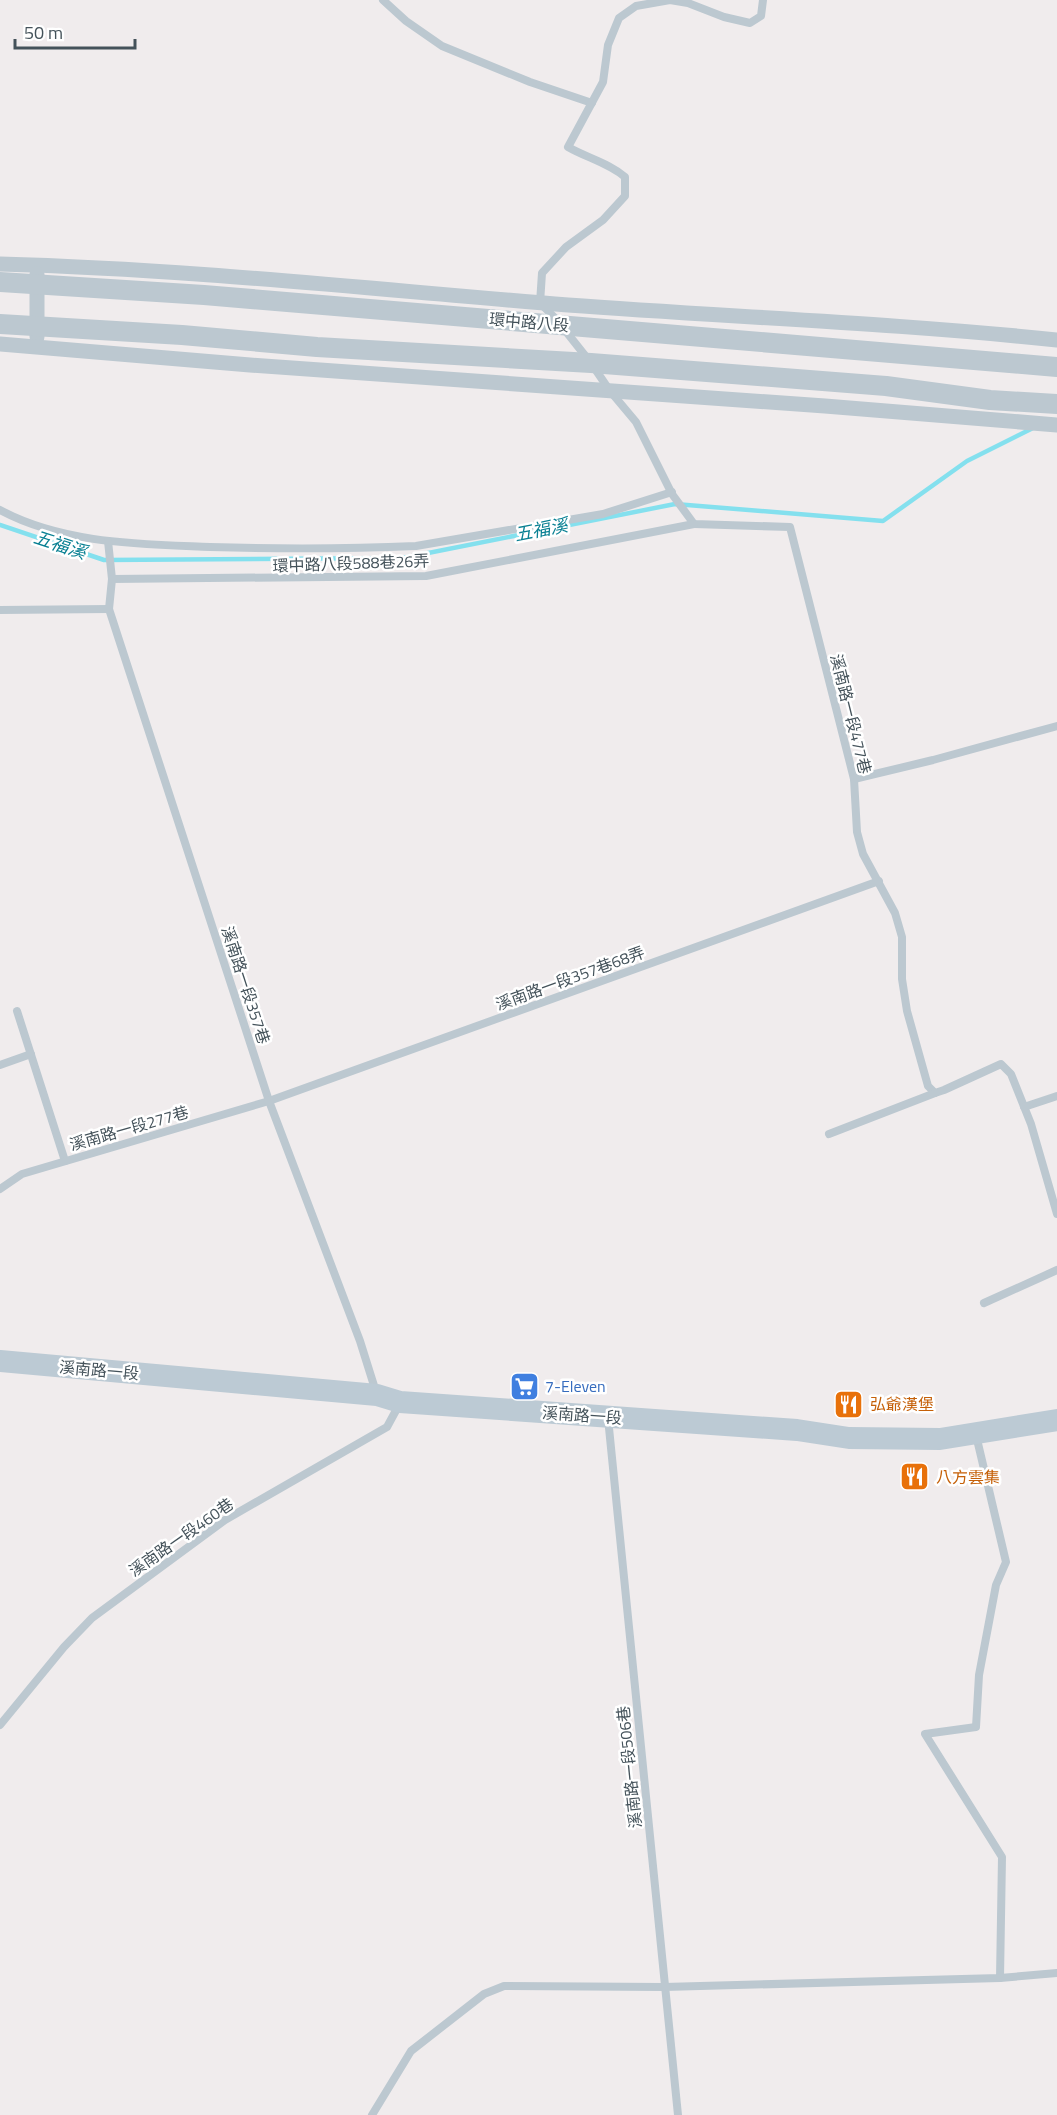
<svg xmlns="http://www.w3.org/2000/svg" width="1057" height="2115" font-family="'Titillium Web','Noto Sans TC',sans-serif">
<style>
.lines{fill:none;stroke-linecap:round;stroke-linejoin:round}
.stream{stroke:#84e0ee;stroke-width:4.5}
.service{stroke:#bcc8d0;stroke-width:8}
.minor{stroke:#bcc8d0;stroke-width:15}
.tertiary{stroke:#bcc8d0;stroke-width:20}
.secondary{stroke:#bccad4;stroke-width:22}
.labels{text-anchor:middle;stroke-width:5;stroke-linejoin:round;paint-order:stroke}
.street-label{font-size:16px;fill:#44525a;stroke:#fff}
.shop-label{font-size:16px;fill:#366cbe;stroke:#fff;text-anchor:start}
.food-label{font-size:16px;fill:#c56008;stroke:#fff;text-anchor:start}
.water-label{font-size:18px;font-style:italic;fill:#098093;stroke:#fff}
</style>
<rect width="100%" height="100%" fill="#f0eced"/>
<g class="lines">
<path class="stream" d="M0,525L104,560L403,558L675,504L883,521L967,461L1033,428"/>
<g class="service">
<path d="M383,0L406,21L442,46L530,82L592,103"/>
<path d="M557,320L540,303L542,273L566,247L603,220L625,196V177C609,163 587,158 568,147L603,82L608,45L619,18L636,6L670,0L688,3L724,17L750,23L761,16L763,0"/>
<path d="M564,329L591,363L610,391L636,422L672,494L694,524L790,527L854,779L857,832L863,854L895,913L902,937V979L907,1011L928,1086L935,1093L944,1090L1001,1064L1011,1074L1031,1124L1057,1214"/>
<path d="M0,510C63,544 140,544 210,547C279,549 347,549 416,546L603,514L672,492"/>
<path d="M108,541L112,579L109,609L269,1101L360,1341L376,1392"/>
<path d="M112,579L426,576L694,524"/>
<path d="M0,610L109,609"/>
<path d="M854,779L933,760L1057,726"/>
<path d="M17,1011L65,1161"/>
<path d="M0,1065L31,1054"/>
<path d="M1024,1107L1057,1096"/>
<path d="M829,1134L935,1093"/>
<path d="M0,1189L22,1174L269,1101L879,881"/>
<path d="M984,1303L1057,1270"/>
<path d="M608,1418L678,2115"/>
<path d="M976,1435L1006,1562L996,1585L979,1675L976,1727L925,1734L1002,1857L1000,1978"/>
<path d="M0,1725L64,1647L92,1618L225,1520L387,1427L400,1403"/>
<path d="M372,2115L411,2051L484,1994L504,1986L664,1987L1000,1978L1057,1973"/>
</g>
<g class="minor">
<path d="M0,264C190,269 379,290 568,305C731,317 895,323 1057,340"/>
<path d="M37,274V337"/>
<path d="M0,344L250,365L825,406L1057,425"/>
</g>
<g class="tertiary">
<path d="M0,282L204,295L1057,367"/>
<path d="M0,324L182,335L317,347L591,363L886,386L990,400L1057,404"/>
</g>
<path class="secondary" d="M0,1361L377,1395L400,1402L797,1430L849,1438L940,1439L1057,1420"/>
</g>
<defs>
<symbol id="supermarket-square" viewBox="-11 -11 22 22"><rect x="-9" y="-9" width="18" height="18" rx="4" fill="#3f7fe0" stroke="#fff"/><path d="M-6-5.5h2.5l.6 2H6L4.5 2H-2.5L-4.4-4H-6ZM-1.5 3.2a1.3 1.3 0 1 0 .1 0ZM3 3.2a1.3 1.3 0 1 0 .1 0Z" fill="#fff"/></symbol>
<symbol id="restaurant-square" viewBox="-11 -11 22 22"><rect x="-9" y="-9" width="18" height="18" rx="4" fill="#e8710a" stroke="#fff"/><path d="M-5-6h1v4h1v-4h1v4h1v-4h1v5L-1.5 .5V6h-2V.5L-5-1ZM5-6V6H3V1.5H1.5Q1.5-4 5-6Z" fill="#fff"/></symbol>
</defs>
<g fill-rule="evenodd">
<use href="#supermarket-square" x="508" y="1370" width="33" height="33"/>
<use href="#restaurant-square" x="832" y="1388" width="33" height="33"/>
<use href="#restaurant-square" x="898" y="1460" width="33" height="33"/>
</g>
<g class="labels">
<g class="street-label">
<text transform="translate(529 322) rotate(5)" y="6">環中路八段</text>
<text transform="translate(351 563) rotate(-2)" y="6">環中路八段588巷26弄</text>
<text transform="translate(851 714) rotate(76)" y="6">溪南路一段477巷</text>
<text transform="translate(570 978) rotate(-20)" y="6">溪南路一段357巷68弄</text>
<text transform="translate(246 985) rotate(72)" y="6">溪南路一段357巷</text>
<text transform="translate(129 1128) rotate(-16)" y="6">溪南路一段277巷</text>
<text transform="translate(99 1370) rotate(5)" y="6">溪南路一段</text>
<text transform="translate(582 1415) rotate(4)" y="6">溪南路一段</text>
<text transform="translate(181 1537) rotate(-35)" y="6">溪南路一段460巷</text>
<text transform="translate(629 1767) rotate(-96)" y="6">溪南路一段506巷</text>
</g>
<g class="shop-label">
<text x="545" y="1392">7-Eleven</text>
</g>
<g class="food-label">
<text x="870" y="1410">弘爺漢堡</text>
<text x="936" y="1483">八方雲集</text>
</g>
<g class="water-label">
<text transform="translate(541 530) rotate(-11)" y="6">五福溪</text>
<text transform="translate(60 545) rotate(18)" y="6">五福溪</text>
</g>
</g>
<path d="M15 39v9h120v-9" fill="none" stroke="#44525a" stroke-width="3"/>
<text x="24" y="39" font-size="18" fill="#44525a" stroke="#ffffff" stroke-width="4.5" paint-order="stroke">50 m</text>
</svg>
